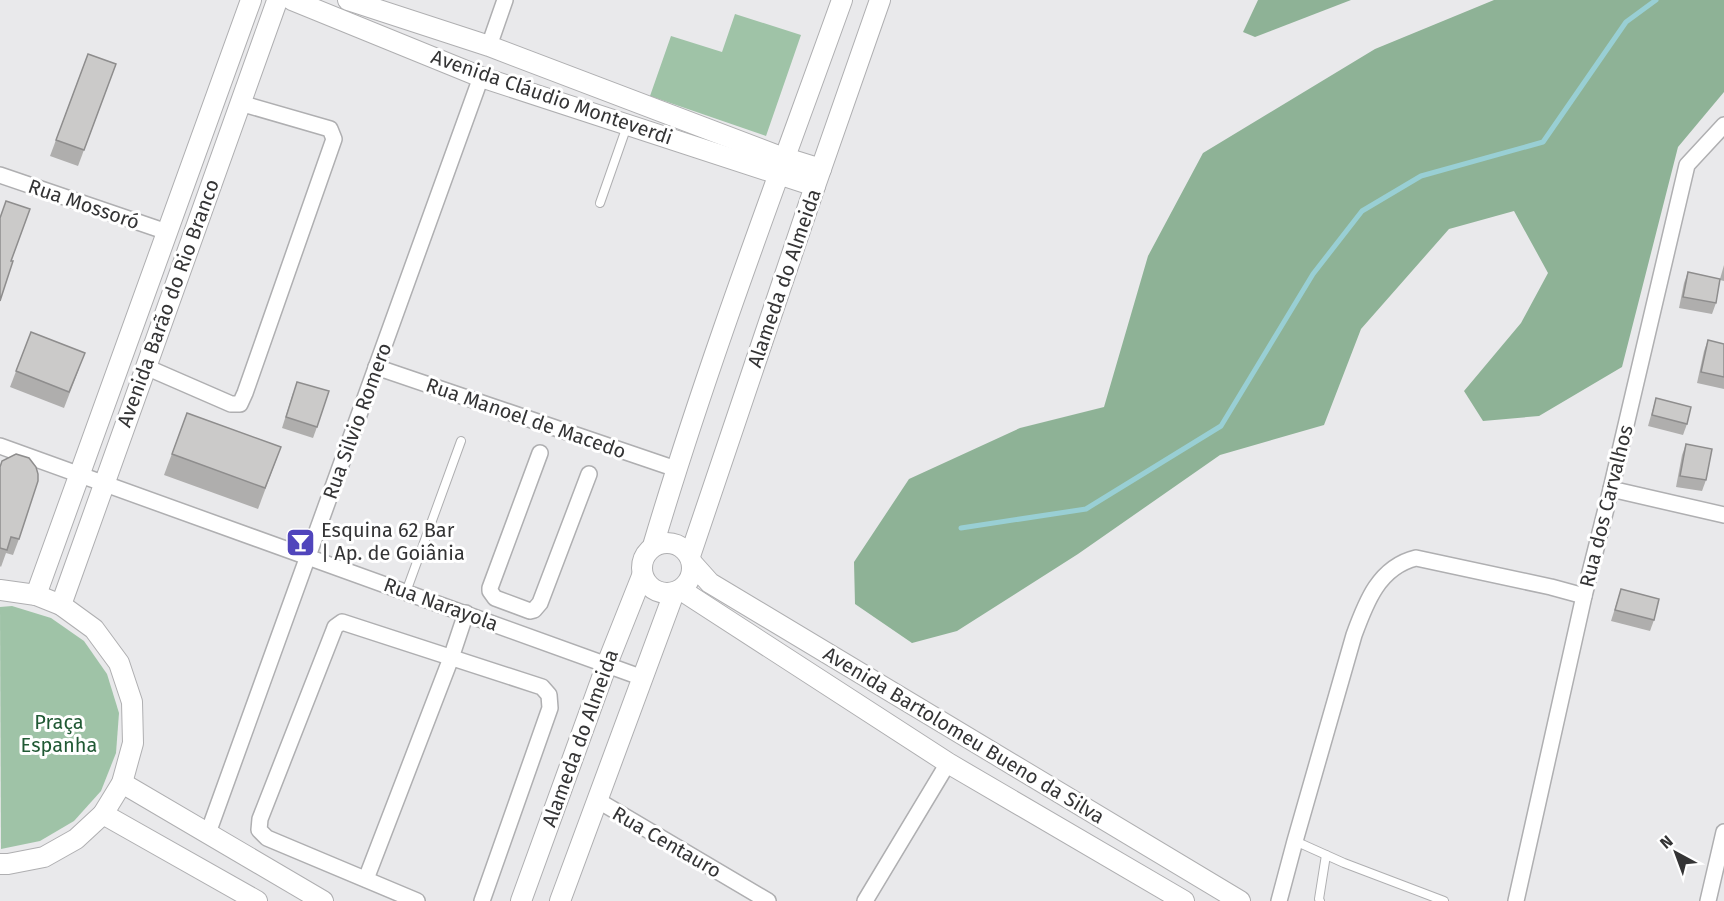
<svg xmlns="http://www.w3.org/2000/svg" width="1724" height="901" font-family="'Fira Sans',sans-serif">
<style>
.green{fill:#9fc3a7}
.forest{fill:#8eb296}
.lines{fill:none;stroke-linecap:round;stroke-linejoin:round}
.stream{stroke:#99cfd4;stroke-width:5}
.service-casing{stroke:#afafb1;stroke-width:10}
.minor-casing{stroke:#afafb1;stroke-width:18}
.tertiary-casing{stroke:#afafb1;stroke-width:22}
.service{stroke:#fff;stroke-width:8}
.minor{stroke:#fff;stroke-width:15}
.tertiary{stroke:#fff;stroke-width:20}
.wall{fill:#afaead}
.building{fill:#cbcac9;stroke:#8e8d8d;stroke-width:1.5}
.labels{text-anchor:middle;stroke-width:6;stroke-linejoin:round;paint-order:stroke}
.street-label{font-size:20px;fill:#343435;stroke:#fff}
.poi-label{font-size:20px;fill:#343435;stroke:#fff;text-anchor:start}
.park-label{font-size:20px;fill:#205934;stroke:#fff}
</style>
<rect width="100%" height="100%" fill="#e9e9eb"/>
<g class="green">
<path d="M735,14L801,35L766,136L650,96L671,36L722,52Z"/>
<path d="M12,606L51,618L84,641L107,674L119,713L116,753L101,791L74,821L40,841L1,849L0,607Z"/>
</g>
<g class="forest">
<path d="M1258,0H1351L1255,37L1243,32Z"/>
<path d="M1494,0H1724V92L1678,147L1622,367L1539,416L1483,421L1464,391L1521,323L1548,273L1514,211L1449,229L1361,329L1324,425L1220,455L1078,554L957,631L912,643L855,604L854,562L909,479L1020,428L1104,407L1148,256L1203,153L1375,49Z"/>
</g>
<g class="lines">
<path class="stream" d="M961,528L1086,509L1221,426L1313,274L1362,211L1421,176L1543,142L1626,22L1656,0"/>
<defs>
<g id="service">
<path d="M600,203L627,126"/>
<path d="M406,592L461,441"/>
<path d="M1295,841L1344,863L1444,901"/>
<path d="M1320,901L1319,899L1326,855"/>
</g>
<g id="minor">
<path d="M489,46L505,0"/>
<path d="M0,175L167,232"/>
<path d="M146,367L231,404H240L245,393L334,139L330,129L240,103"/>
<path d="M376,367L676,469"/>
<path d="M0,446L643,678"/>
<path d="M540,453L490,588V591L495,598L530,611L534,610L540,603L589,474"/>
<path d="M1611,489L1724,515"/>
<path d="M597,800L768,901"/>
<path d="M208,833L481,77"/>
<path d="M366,879L451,658L466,613"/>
<path d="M417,901L267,838L259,830L260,819L334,630L335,627L342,622L542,687L549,695L550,708L482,901"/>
<path d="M865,901L948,763"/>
<path d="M1279,901L1295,841L1354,635C1366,602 1379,567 1416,558L1551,587L1584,596"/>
<path d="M1516,901L1584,596L1611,489L1687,165L1724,125"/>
<path d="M1708,901L1724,832"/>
</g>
<g id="tertiary">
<path d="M292,0L481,77L815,186"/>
<path d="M348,0L489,46L776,155L821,169"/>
<circle cx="667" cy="568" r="25"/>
<path d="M653,546C708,361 777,181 842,0"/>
<path d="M690,556L815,186L880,0"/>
<path d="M693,564L710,583L1240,901"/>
<path d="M0,590L36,595L61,605L94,629L119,663L132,702L133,743L122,783L103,814L76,839L44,857L8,864H0"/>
<path d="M681,590L948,763L1184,901"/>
<path d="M36,595L251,0"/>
<path d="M61,605L277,1"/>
<path d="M122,783L323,901"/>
<path d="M103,814L257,901"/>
<path d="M521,901L607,664L642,576"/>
<path d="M560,901L674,593"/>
</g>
</defs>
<use href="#service" class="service-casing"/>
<use href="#minor" class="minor-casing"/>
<use href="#tertiary" class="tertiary-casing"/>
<use href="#service" class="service"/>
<use href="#minor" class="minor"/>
<use href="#tertiary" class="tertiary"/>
</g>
<g class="wall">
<path d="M88,54L116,64L78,166L50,156Z"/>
<path d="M1724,265V281L1720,280L1716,303L1712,314L1679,308L1684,283L1688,272L1720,279Z"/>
<path d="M31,332L79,369L64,408L10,387Z"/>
<path d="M1708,340L1724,344V389L1697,383L1704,351Z"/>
<path d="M293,393L317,427L313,438L282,428Z"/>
<path d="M1656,398L1687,424L1683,435L1648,426Z"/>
<path d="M187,413L281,447L258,509L164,475Z"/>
<path d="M1686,444L1706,480L1702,491L1676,487L1682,455Z"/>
<path d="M0,467L19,539L13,555L6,553L1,567L0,566Z"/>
<path d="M1621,589L1654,620L1650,631L1611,621Z"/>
</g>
<g class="building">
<path d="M88,54L116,64L84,150L56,140Z"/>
<path d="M6,201L30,209L11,261H13L0,301V218Z"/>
<path d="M1688,272L1720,279L1716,303L1683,297Z"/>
<path d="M31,332L85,353L69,392L16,371Z"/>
<path d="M1708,340L1724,344V377L1701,372Z"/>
<path d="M297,382L329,391L317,427L286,417Z"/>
<path d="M1656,398L1691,407L1687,424L1652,415Z"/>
<path d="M187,413L281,447L265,488L172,454Z"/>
<path d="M1686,444L1712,449L1706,480L1680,476Z"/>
<path d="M16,454L29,458L36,467L38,474V481L19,539L11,537L7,550L0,548V467L2,461Z"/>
<path d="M1621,589L1659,599L1654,620L1615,610Z"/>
</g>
<defs>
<symbol id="bar-square" viewBox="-11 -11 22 22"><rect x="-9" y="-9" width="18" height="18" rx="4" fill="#5045bc" stroke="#fff"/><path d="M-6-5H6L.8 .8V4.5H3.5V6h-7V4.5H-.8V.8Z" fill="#fff"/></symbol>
</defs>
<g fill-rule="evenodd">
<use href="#bar-square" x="284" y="526" width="33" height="33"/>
</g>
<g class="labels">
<g class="street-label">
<text transform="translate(552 97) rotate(19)" y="7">Avenida Cláudio Monteverdi</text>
<text transform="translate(84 204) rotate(19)" y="7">Rua Mossoró</text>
<text transform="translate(784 278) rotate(-71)" y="7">Alameda do Almeida</text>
<text transform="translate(168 303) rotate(-70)" y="7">Avenida Barão do Rio Branco</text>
<text transform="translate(526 418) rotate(19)" y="7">Rua Manoel de Macedo</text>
<text transform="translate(357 421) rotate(-70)" y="7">Rua Silvio Romero</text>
<text transform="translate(1606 506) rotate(-76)" y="7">Rua dos Carvalhos</text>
<text transform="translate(441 604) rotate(20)" y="7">Rua Narayola</text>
<text transform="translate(964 735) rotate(31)" y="7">Avenida Bartolomeu Bueno da Silva</text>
<text transform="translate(580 738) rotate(-70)" y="7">Alameda do Almeida</text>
<text transform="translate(667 842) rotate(30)" y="7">Rua Centauro</text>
</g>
<g class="poi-label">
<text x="321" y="537">Esquina 62 Bar<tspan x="321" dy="23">| Ap. de Goiânia</tspan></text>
</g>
<g class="park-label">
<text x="59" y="729">Praça<tspan x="59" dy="23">Espanha</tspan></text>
</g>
</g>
<g transform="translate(1676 853) rotate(319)" stroke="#ffffff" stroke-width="4.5" paint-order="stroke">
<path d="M0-4.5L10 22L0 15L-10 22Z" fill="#343435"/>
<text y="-9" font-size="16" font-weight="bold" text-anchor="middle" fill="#343435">N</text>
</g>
</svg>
